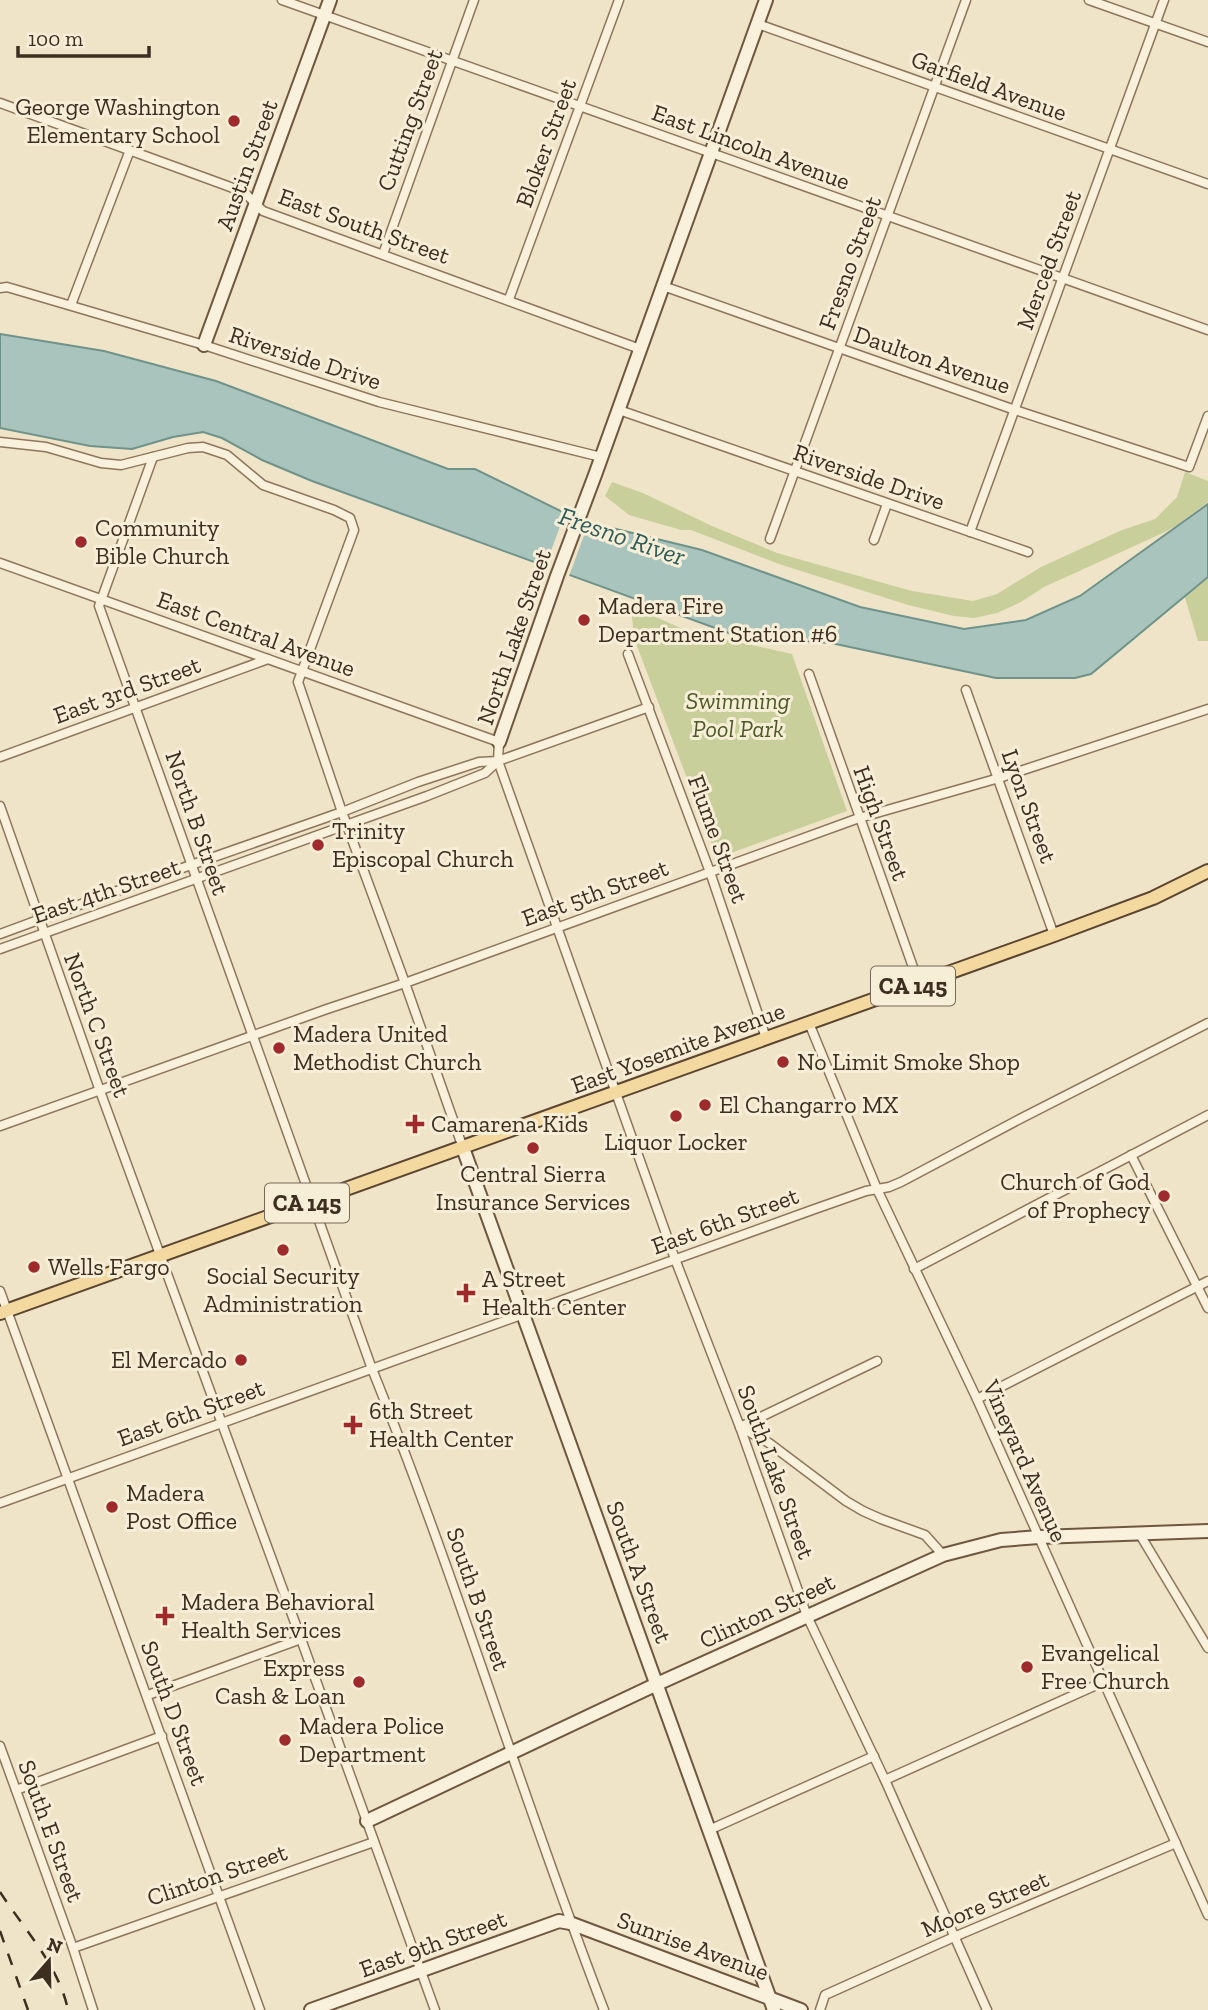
<svg xmlns="http://www.w3.org/2000/svg" width="1208" height="2010" font-family="'Zilla Slab',serif">
<style>
.green{fill:#c9cf9b}
.water{fill:#a9c4bc;stroke:#6f938a;stroke-width:2}
.pier{fill:#f0e4c8}
.lines{fill:none;stroke-linecap:round;stroke-linejoin:round}
.street-casing{stroke:#8d765c;stroke-width:11}
.secondary-casing{stroke:#6f573f;stroke-width:16}
.primary-casing{stroke:#5b4430;stroke-width:16}
.street{stroke:#faf1dc;stroke-width:8}
.secondary{stroke:#faf1dc;stroke-width:12}
.primary{stroke:#f3d9a0;stroke-width:12}
.rail{stroke:#3d2e20;stroke-width:2.5;stroke-dasharray:12 12;stroke-linecap:butt}
.poi-dot{fill:#9e2a2b;stroke:#f7eed8;stroke-width:2.5}
.labels{text-anchor:middle;stroke-width:6;stroke-linejoin:round;paint-order:stroke}
.shield{fill:#f7eed8;stroke:#756857;stroke-width:2}
.shield-label{font-size:23px;font-weight:bold;fill:#3d2e20}
.street-label{font-size:24px;fill:#3d2e20;stroke:#f7eed8}
.poi-label{font-size:24px;fill:#3d2e20;stroke:#f7eed8;text-anchor:start}
.park-label{font-size:24px;font-style:italic;fill:#4d5a26;stroke:#f7eed8}
.water-label{font-size:26px;font-style:italic;fill:#2f5d5a;stroke:#f7eed8}
</style>
<rect width="100%" height="100%" fill="#f0e4c8"/>
<g class="green">
<path d="M1185,472L1208,481V502L1177,525L1163,533L1044,587L1021,602L997,613L974,618L954,616L908,605L779,564L691,530H681L629,515L605,496L612,482L643,493L712,526L777,553L912,591L973,601L997,594L1041,567L1122,530L1155,519L1177,497Z"/>
<path d="M1208,504V641H1198L1167,538Z"/>
<path d="M631,606L685,630L792,654L847,811L717,858L634,638Z"/>
</g>
<path class="water" d="M0,334L104,351L216,381L448,469H475L579,520L702,550L860,607L964,629L1026,620L1080,596L1208,504V577L1091,674L1075,678H996L831,643L737,636L312,481L262,460L222,438L203,432L173,437L132,449L90,446L0,428Z"/>
<path class="pier" d="M566,510L590,519L568,579L544,570Z"/>
<g class="lines">
<defs>
<g id="street">
<path d="M282,0L1208,330"/>
<path d="M1089,0L1208,42"/>
<path d="M758,24L1208,184"/>
<path d="M0,103L244,192L263,211L640,349"/>
<path d="M383,254L474,0"/>
<path d="M663,286L1015,410L1189,467L1208,416"/>
<path d="M0,288L7,287L204,345L379,402L601,457"/>
<path d="M509,299L619,0"/>
<path d="M71,305L130,150"/>
<path d="M619,410L1028,552"/>
<path d="M0,442L46,447L101,463L121,465L188,448L203,447L227,455L263,485L334,510L350,518L354,530L298,682L342,812L405,983L463,1148"/>
<path d="M153,457L99,606L372,1369C457,1579 522,1798 604,2010"/>
<path d="M970,532L1164,0"/>
<path d="M770,539L966,0"/>
<path d="M874,540L887,504"/>
<path d="M0,563L499,742L498,761L675,1259L740,1427L807,1616L885,1780L987,2010"/>
<path d="M628,654L710,872L766,1038"/>
<path d="M809,674L919,984"/>
<path d="M966,690L1054,935"/>
<path d="M0,757L268,659"/>
<path d="M0,806L100,1091L301,1639L435,2010"/>
<path d="M0,934L114,892L342,812L418,782L479,762L498,761L649,707"/>
<path d="M0,949L427,796L485,773L498,761"/>
<path d="M809,1023L877,1189L977,1399L1208,1915"/>
<path d="M0,1126L327,1009L405,983L859,818L999,778L1208,709"/>
<path d="M1131,1155L1208,1308"/>
<path d="M914,1269L1208,1115"/>
<path d="M0,1291L260,2010"/>
<path d="M977,1399L1208,1281"/>
<path d="M740,1427L769,1443L846,1501L863,1511L881,1519L925,1535L943,1555"/>
<path d="M740,1427L877,1361"/>
<path d="M0,1503L812,1210L866,1191L889,1187L901,1182L1016,1121L1208,1023"/>
<path d="M1139,1533L1208,1648"/>
<path d="M148,1695L301,1639"/>
<path d="M0,1746L73,1948L93,2010"/>
<path d="M885,1780L1103,1682"/>
<path d="M16,1790L162,1736"/>
<path d="M709,1830L874,1756"/>
<path d="M73,1948L374,1842"/>
<path d="M820,2010L825,1995L954,1937L1176,1843"/>
</g>
<g id="secondary">
<path d="M204,345L330,0"/>
<path d="M499,742L557,576L595,475L766,0"/>
<path d="M463,1148L774,2010"/>
<path d="M367,1821L657,1684L943,1555L1001,1540L1039,1537L1208,1531"/>
<path d="M311,2010L559,1921L570,1923L801,2010"/>
</g>
<path id="primary" d="M0,1313L1054,935L1153,898L1208,871"/>
</defs>
<use href="#street" class="street-casing"/>
<use href="#secondary" class="secondary-casing"/>
<use href="#primary" class="primary-casing"/>
<use href="#street" class="street"/>
<use href="#secondary" class="secondary"/>
<use href="#primary" class="primary"/>
<g class="rail">
<path d="M0,1892C24,1929 59,1966 68,2010"/>
<path d="M0,1931L28,2010"/>
</g>
</g>
<g class="poi-dot">
<circle cx="234" cy="121" r="7"/>
<circle cx="81" cy="542" r="7"/>
<circle cx="584" cy="620" r="7"/>
<circle cx="318" cy="845" r="7"/>
<circle cx="279" cy="1048" r="7"/>
<circle cx="783" cy="1062" r="7"/>
<circle cx="705" cy="1105" r="7"/>
<circle cx="676" cy="1116" r="7"/>
<path d="M411.5 1113.5h7v7h7v7h-7v7h-7v-7h-7v-7h7z"/>
<circle cx="533" cy="1148" r="7"/>
<circle cx="1164" cy="1196" r="7"/>
<circle cx="283" cy="1250" r="7"/>
<circle cx="34" cy="1267" r="7"/>
<path d="M462.5 1282.5h7v7h7v7h-7v7h-7v-7h-7v-7h7z"/>
<circle cx="241" cy="1360" r="7"/>
<path d="M349.5 1414.5h7v7h7v7h-7v7h-7v-7h-7v-7h7z"/>
<circle cx="112" cy="1507" r="7"/>
<path d="M161.5 1605.5h7v7h7v7h-7v7h-7v-7h-7v-7h7z"/>
<circle cx="1027" cy="1667" r="7"/>
<circle cx="359" cy="1682" r="7"/>
<circle cx="285" cy="1740" r="7"/>
</g>
<g class="labels">
<g class="shield">
<rect x="871" y="966.5" width="84" height="39" rx="5"/>
<rect x="265" y="1183.5" width="84" height="39" rx="5"/>
</g>
<g class="shield-label">
<text x="913" y="994">CA 145</text>
<text x="307" y="1211">CA 145</text>
</g>
<g class="street-label">
<text transform="translate(989 86) rotate(20)" y="8">Garfield Avenue</text>
<text transform="translate(410 120) rotate(-70)" y="8">Cutting Street</text>
<text transform="translate(546 143) rotate(-70)" y="8">Bloker Street</text>
<text transform="translate(751 147) rotate(20)" y="8">East Lincoln Avenue</text>
<text transform="translate(247 165) rotate(-70)" y="8">Austin Street</text>
<text transform="translate(364 226) rotate(20)" y="8">East South Street</text>
<text transform="translate(1049 260) rotate(-70)" y="8">Merced Street</text>
<text transform="translate(850 263) rotate(-70)" y="8">Fresno Street</text>
<text transform="translate(305 358) rotate(18)" y="8">Riverside Drive</text>
<text transform="translate(932 360) rotate(19)" y="8">Daulton Avenue</text>
<text transform="translate(869 477) rotate(19)" y="8">Riverside Drive</text>
<text transform="translate(256 634) rotate(20)" y="8">East Central Avenue</text>
<text transform="translate(514 637) rotate(-71)" y="8">North Lake Street</text>
<text transform="translate(127 690) rotate(-20)" y="8">East 3rd Street</text>
<text transform="translate(1029 806) rotate(70)" y="8">Lyon Street</text>
<text transform="translate(197 823) rotate(71)" y="8">North B Street</text>
<text transform="translate(881 823) rotate(70)" y="8">High Street</text>
<text transform="translate(718 839) rotate(70)" y="8">Flume Street</text>
<text transform="translate(106 891) rotate(-19)" y="8">East 4th Street</text>
<text transform="translate(595 893) rotate(-20)" y="8">East 5th Street</text>
<text transform="translate(97 1025) rotate(70)" y="8">North C Street</text>
<text transform="translate(678 1048) rotate(-20)" y="8">East Yosemite Avenue</text>
<text transform="translate(725 1221) rotate(-20)" y="8">East 6th Street</text>
<text transform="translate(191 1413) rotate(-20)" y="8">East 6th Street</text>
<text transform="translate(1025 1461) rotate(66)" y="8">Vineyard Avenue</text>
<text transform="translate(776 1472) rotate(70)" y="8">South Lake Street</text>
<text transform="translate(639 1572) rotate(70)" y="8">South A Street</text>
<text transform="translate(478 1599) rotate(71)" y="8">South B Street</text>
<text transform="translate(767 1611) rotate(-25)" y="8">Clinton Street</text>
<text transform="translate(174 1713) rotate(70)" y="8">South D Street</text>
<text transform="translate(51 1831) rotate(70)" y="8">South E Street</text>
<text transform="translate(217 1875) rotate(-19)" y="8">Clinton Street</text>
<text transform="translate(985 1904) rotate(-23)" y="8">Moore Street</text>
<text transform="translate(433 1944) rotate(-20)" y="8">East 9th Street</text>
<text transform="translate(693 1946) rotate(20)" y="8">Sunrise Avenue</text>
</g>
<g class="poi-label">
<text x="220" y="115" text-anchor="end">George Washington<tspan x="220" dy="28">Elementary School</tspan></text>
<text x="95" y="536">Community<tspan x="95" dy="28">Bible Church</tspan></text>
<text x="598" y="614">Madera Fire<tspan x="598" dy="28">Department Station #6</tspan></text>
<text x="332" y="839">Trinity<tspan x="332" dy="28">Episcopal Church</tspan></text>
<text x="293" y="1042">Madera United<tspan x="293" dy="28">Methodist Church</tspan></text>
<text x="797" y="1070">No Limit Smoke Shop</text>
<text x="719" y="1113">El Changarro MX</text>
<text x="431" y="1132">Camarena Kids</text>
<text x="676" y="1150" text-anchor="middle">Liquor Locker</text>
<text x="533" y="1182" text-anchor="middle">Central Sierra<tspan x="533" dy="28">Insurance Services</tspan></text>
<text x="1150" y="1190" text-anchor="end">Church of God<tspan x="1150" dy="28">of Prophecy</tspan></text>
<text x="48" y="1275">Wells Fargo</text>
<text x="283" y="1284" text-anchor="middle">Social Security<tspan x="283" dy="28">Administration</tspan></text>
<text x="482" y="1287">A Street<tspan x="482" dy="28">Health Center</tspan></text>
<text x="227" y="1368" text-anchor="end">El Mercado</text>
<text x="369" y="1419">6th Street<tspan x="369" dy="28">Health Center</tspan></text>
<text x="126" y="1501">Madera<tspan x="126" dy="28">Post Office</tspan></text>
<text x="181" y="1610">Madera Behavioral<tspan x="181" dy="28">Health Services</tspan></text>
<text x="1041" y="1661">Evangelical<tspan x="1041" dy="28">Free Church</tspan></text>
<text x="345" y="1676" text-anchor="end">Express<tspan x="345" dy="28">Cash &amp; Loan</tspan></text>
<text x="299" y="1734">Madera Police<tspan x="299" dy="28">Department</tspan></text>
</g>
<g class="park-label">
<text x="738" y="709">Swimming<tspan x="738" dy="28">Pool Park</tspan></text>
</g>
<g class="water-label">
<text transform="translate(622 536) rotate(19)" y="9">Fresno River</text>
</g>
</g>
<g transform="translate(49 1961) rotate(20)" stroke="#f7eed8" stroke-width="5" paint-order="stroke">
<path d="M0-5L12 26L0 18L-12 26Z" fill="#3d2e20"/>
<text y="-10" font-size="19" font-weight="bold" text-anchor="middle" fill="#3d2e20">N</text>
</g>
<path d="M18 46v10h131v-10" fill="none" stroke="#3d2e20" stroke-width="3.5"/>
<text x="28" y="46" font-size="21" fill="#3d2e20" stroke="#f7eed8" stroke-width="5" paint-order="stroke">100 m</text>
</svg>
